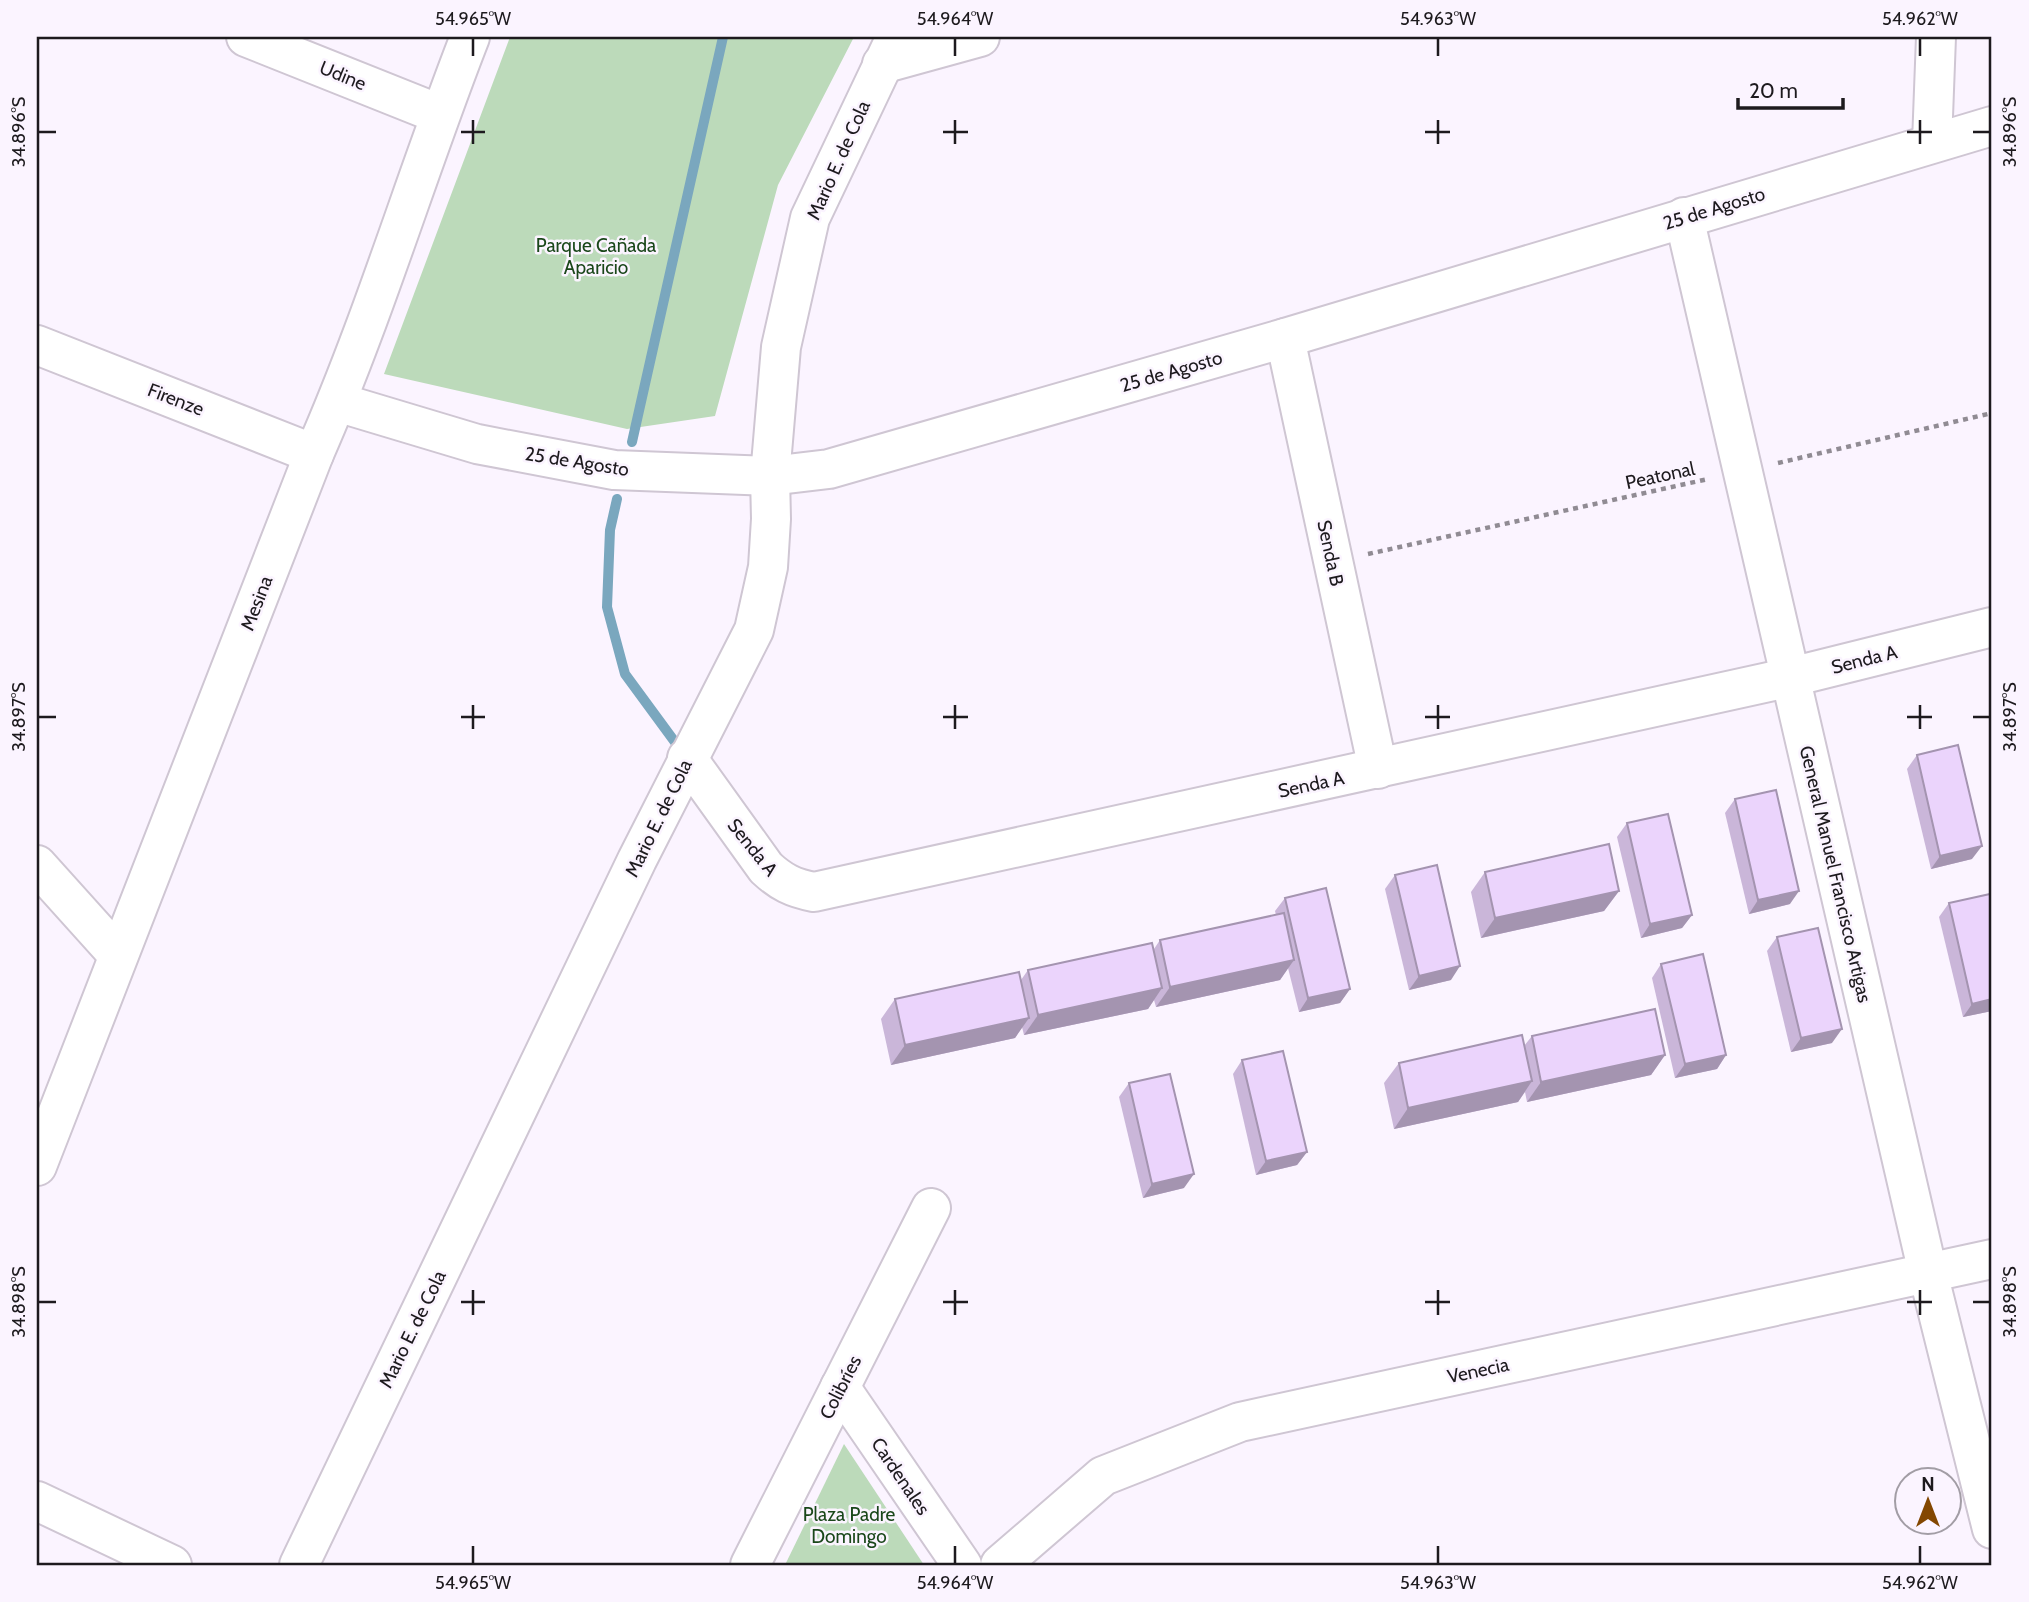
<svg xmlns="http://www.w3.org/2000/svg" width="2029" height="1602" font-family="Cabin,sans-serif">
<style>
.green{fill:#bcdaba}
.lines{fill:none;stroke-linecap:round;stroke-linejoin:round}
.stream{stroke:#7aa7be;stroke-width:10}
.minor-casing{stroke:#cfc6d3;stroke-width:42}
.path{stroke:#908b93;stroke-width:4.5;stroke-dasharray:5 5;stroke-linecap:butt}
.minor{stroke:#fff;stroke-width:38}
.wall{fill:#cab6d9}
.shaded-wall{fill:#a494b0}
.building{fill:#ebd4fc;stroke:#a494b0;stroke-width:2}
.ticks{fill:none;stroke:#1d1a1e;stroke-width:2.5}
.labels{text-anchor:middle;stroke-width:5;stroke-linejoin:round;paint-order:stroke}
.street-label{font-size:19px;fill:#1d1a1e;stroke:#fbf4ff}
.park-label{font-size:19px;fill:#1a471a;stroke:#fbf4ff}
.neatline{fill:none;stroke:#1d1a1e;stroke-width:2.5}
.ticks-label{font-size:18px;text-anchor:middle;fill:#1d1a1e}
</style>
<rect width="100%" height="100%" fill="#fbf4ff"/>
<g class="green">
<path d="M510,37H854L778,185L715,416L627,429L384,374Z"/>
<path d="M844,1444L924,1565H785Z"/>
</g>
<g class="lines">
<g class="stream">
<path d="M632,442L723,37"/>
<path d="M617,499L610,530L607,607L625,674L683,753"/>
</g>
<defs>
<g id="minor">
<path d="M246,37L439,114"/>
<path d="M882,64L980,37"/>
<path d="M1932,143L1936,37"/>
<path d="M1684,217L1928,1273L1992,1529"/>
<path d="M1285,338L1378,769"/>
<path d="M37,345L314,454"/>
<path d="M337,402L477,444L614,470L770,476L829,469L1285,338L1992,126"/>
<path d="M687,758L766,868C781,882 793,888 814,892L1791,677L1992,627"/>
<path d="M37,865L118,955"/>
<path d="M37,1166L314,454C374,318 416,175 470,37"/>
<path d="M840,1387L962,1565"/>
<path d="M37,1501L172,1565"/>
<path d="M299,1565L637,860L754,630L768,567L771,519L770,476L781,347L810,218L896,37"/>
<path d="M750,1565L931,1208"/>
<path d="M1000,1565L1103,1476L1240,1422L1992,1259"/>
</g>
</defs>
<use href="#minor" class="minor-casing"/>
<g class="path">
<path d="M1778,463L1992,413"/>
<path d="M1368,554L1708,479"/>
</g>
<use href="#minor" class="minor"/>
</g>
<g class="wall">
<path d="M1917,755L1972,859L1931,869L1907,769Z"/>
<path d="M1735,799L1790,904L1749,914L1725,813Z"/>
<path d="M1627,823L1692,915L1682,928L1641,938L1617,837Z"/>
<path d="M1485,872L1619,891L1604,911L1481,938L1471,892Z"/>
<path d="M1395,875L1451,980L1409,990L1385,889Z"/>
<path d="M1285,898L1350,989L1340,1003L1299,1012L1288,968L1280,980L1156,1007L1154,1000L1148,1009L1024,1035L1022,1027L1015,1038L891,1065L881,1019L895,999L1021,980L1028,970L1154,949L1160,940L1276,915L1275,911Z"/>
<path d="M1949,903L1992,1011L1963,1017L1939,917Z"/>
<path d="M1777,937L1832,1043L1791,1052L1767,951Z"/>
<path d="M1661,964L1726,1055L1717,1069L1675,1078L1652,978Z"/>
<path d="M1532,1036L1665,1055L1651,1075L1527,1102L1525,1092L1518,1102L1394,1129L1384,1083L1399,1063L1524,1046Z"/>
<path d="M1242,1060L1307,1152L1297,1165L1256,1175L1233,1074Z"/>
<path d="M1129,1083L1184,1188L1143,1198L1119,1097Z"/>
</g>
<g class="shaded-wall">
<path d="M1982,846L1972,859L1931,869L1940,856Z"/>
<path d="M1619,891L1604,911L1481,938L1495,918Z"/>
<path d="M1799,891L1790,904L1749,914L1758,900Z"/>
<path d="M1692,915L1682,928L1641,938L1650,924Z"/>
<path d="M1294,960L1280,980L1156,1007L1170,987Z"/>
<path d="M1460,966L1451,980L1409,990L1419,976Z"/>
<path d="M1162,988L1148,1009L1024,1035L1038,1015Z"/>
<path d="M1350,989L1340,1003L1299,1012L1308,998Z"/>
<path d="M1992,999V1011L1963,1017L1972,1004Z"/>
<path d="M1029,1018L1015,1038L891,1065L905,1045Z"/>
<path d="M1842,1029L1832,1043L1791,1052L1801,1038Z"/>
<path d="M1665,1055L1651,1075L1527,1102L1541,1082Z"/>
<path d="M1726,1055L1717,1069L1675,1078L1685,1064Z"/>
<path d="M1532,1081L1518,1102L1394,1129L1408,1108Z"/>
<path d="M1307,1152L1297,1165L1256,1175L1266,1161Z"/>
<path d="M1194,1174L1184,1188L1143,1198L1152,1184Z"/>
</g>
<g class="building">
<path d="M1958,745L1982,846L1940,856L1917,755Z"/>
<path d="M1776,790L1799,891L1758,900L1735,799Z"/>
<path d="M1668,814L1692,915L1650,924L1627,823Z"/>
<path d="M1609,844L1619,891L1495,918L1485,872Z"/>
<path d="M1437,865L1460,966L1419,976L1395,875Z"/>
<path d="M1326,888L1350,989L1308,998L1285,898Z"/>
<path d="M1990,894L1992,903V999L1972,1004L1949,903Z"/>
<path d="M1284,913L1294,960L1170,987L1160,940Z"/>
<path d="M1818,928L1842,1029L1801,1038L1777,937Z"/>
<path d="M1152,943L1162,988L1038,1015L1028,970Z"/>
<path d="M1703,954L1726,1055L1685,1064L1661,964Z"/>
<path d="M1019,972L1029,1018L905,1045L895,999Z"/>
<path d="M1655,1009L1665,1055L1541,1082L1532,1036Z"/>
<path d="M1522,1035L1532,1081L1408,1108L1399,1063Z"/>
<path d="M1283,1051L1307,1152L1266,1161L1242,1060Z"/>
<path d="M1170,1074L1194,1174L1152,1184L1129,1083Z"/>
</g>
<path class="ticks" d="M473,38V56M955,38V56M1438,38V56M1920,38V56M473,120V144M955,120V144M1438,120V144M1920,120V144M38,132H56M461,132H485M943,132H968M1425,132H1450M1907,132H1932M1973,132H1990M473,705V729M955,705V729M1438,705V729M1920,705V729M38,717H56M461,717H485M943,717H968M1425,717H1450M1907,717H1932M1973,717H1990M473,1290V1315M955,1290V1315M1438,1290V1315M1920,1290V1315M38,1302H56M461,1302H485M943,1302H968M1425,1302H1450M1907,1302H1932M1973,1302H1990M473,1546V1564M955,1546V1564M1438,1546V1564M1920,1546V1564"/>
<g class="labels">
<g class="street-label">
<text transform="translate(343 75) rotate(22)" y="7">Udine</text>
<text transform="translate(838 160) rotate(-66)" y="7">Mario E. de Cola</text>
<text transform="translate(1714 208) rotate(-17)" y="7">25 de Agosto</text>
<text transform="translate(1171 371) rotate(-16)" y="7">25 de Agosto</text>
<text transform="translate(176 399) rotate(21)" y="7">Firenze</text>
<text transform="translate(577 461) rotate(9)" y="7">25 de Agosto</text>
<text transform="translate(1660 475) rotate(-12)" y="7">Peatonal</text>
<text transform="translate(1331 553) rotate(78)" y="7">Senda B</text>
<text transform="translate(256 603) rotate(-69)" y="7">Mesina</text>
<text transform="translate(1864 659) rotate(-14)" y="7">Senda A</text>
<text transform="translate(1311 784) rotate(-12)" y="7">Senda A</text>
<text transform="translate(658 818) rotate(-64)" y="7">Mario E. de Cola</text>
<text transform="translate(753 847) rotate(51)" y="7">Senda A</text>
<text transform="translate(1836 874) rotate(77)" y="7">General Manuel Francisco Artigas</text>
<text transform="translate(412 1329) rotate(-64)" y="7">Mario E. de Cola</text>
<text transform="translate(1478 1370) rotate(-12)" y="7">Venecia</text>
<text transform="translate(840 1387) rotate(-63)" y="7">Colibríes</text>
<text transform="translate(901 1476) rotate(56)" y="7">Cardenales</text>
</g>
<g class="park-label">
<text x="596" y="252">Parque Cañada<tspan x="596" dy="22">Aparicio</tspan></text>
<text x="849" y="1521">Plaza Padre<tspan x="849" dy="22">Domingo</tspan></text>
</g>
</g>
<rect width="2029" height="1602" fill="none" stroke="#fbf4ff" stroke-width="77"/>
<g transform="translate(1928 1501)"><circle r="33" fill="#fbf4ff" stroke="#a29da5" stroke-width="2"/>
<path d="M0-5L12 26L0 18L-12 26Z" fill="#834701"/>
<text y="-10" font-size="19" font-weight="bold" text-anchor="middle" fill="#1d1a1e">N</text>
</g>
<path d="M1738 98v10h105v-10" fill="none" stroke="#1d1a1e" stroke-width="3.5"/>
<text x="1749" y="98" font-size="21" fill="#1d1a1e" stroke="#fbf4ff" stroke-width="5" paint-order="stroke">20 m</text>
<rect x="38" y="38" width="1952" height="1526" class="neatline"/>
<g class="ticks-label">
<text x="473" y="25">54.965°W</text>
<text x="955" y="25">54.964°W</text>
<text x="1438" y="25">54.963°W</text>
<text x="1920" y="25">54.962°W</text>
<text transform="translate(19 132) rotate(-90)" y="6">34.896°S</text>
<text transform="translate(2010 132) rotate(-90)" y="6">34.896°S</text>
<text transform="translate(19 717) rotate(-90)" y="6">34.897°S</text>
<text transform="translate(2010 717) rotate(-90)" y="6">34.897°S</text>
<text transform="translate(19 1302) rotate(-90)" y="6">34.898°S</text>
<text transform="translate(2010 1302) rotate(-90)" y="6">34.898°S</text>
<text x="473" y="1589">54.965°W</text>
<text x="955" y="1589">54.964°W</text>
<text x="1438" y="1589">54.963°W</text>
<text x="1920" y="1589">54.962°W</text>
</g>
</svg>
